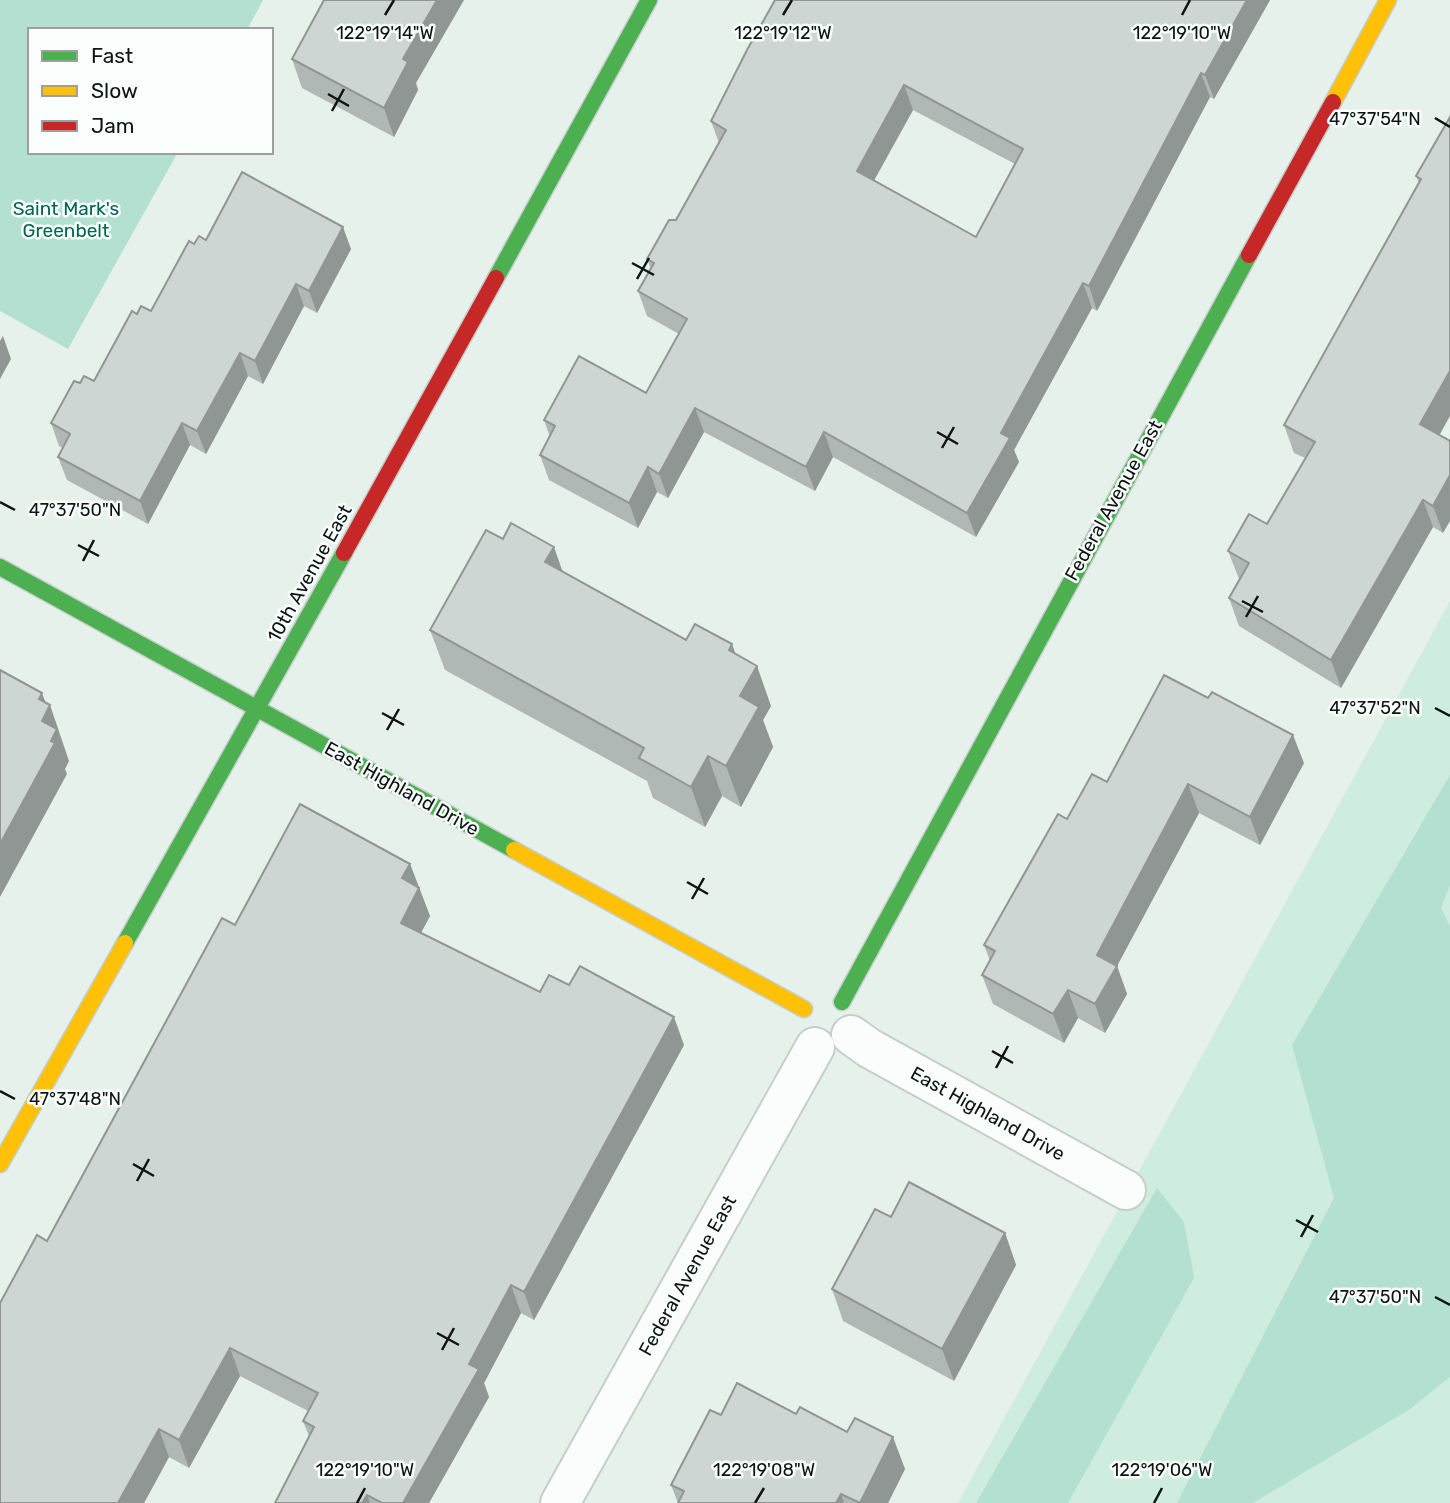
<svg xmlns="http://www.w3.org/2000/svg" width="1450" height="1503" font-family="Rubik,sans-serif">
<style>
.green{fill:#ceede0}
.forest{fill:#b3e0d0}
.lines{fill:none;stroke-linecap:round;stroke-linejoin:round}
.street-casing{stroke:#c5ceca;stroke-width:42}
.fast-casing{stroke:#c5ceca;stroke-width:19}
.slow-casing{stroke:#c5ceca;stroke-width:19}
.jam-casing{stroke:#c5ceca;stroke-width:19}
.street{stroke:#fbfdfc;stroke-width:38}
.fast{stroke:#4caf50;stroke-width:16}
.slow{stroke:#ffc107;stroke-width:16}
.jam{stroke:#c62828;stroke-width:16}
.wall{fill:#b0b8b5;fill-rule:evenodd}
.shaded-wall{fill:#909693}
.building{fill:#cdd6d2;stroke:#909693;stroke-width:2;fill-rule:evenodd}
.ticks{fill:none;stroke:#0d1411;stroke-width:2.5}
.labels{text-anchor:middle;stroke-width:5;stroke-linejoin:round;paint-order:stroke}
.park-label{font-size:19px;fill:#02674f;stroke:#fafefc}
.street-label{font-size:19px;fill:#0d1411;stroke:#fafefc}
.ticks-label{font-size:18px;text-anchor:middle;fill:#0d1411;stroke:#fafefc;stroke-width:5;stroke-linejoin:round;paint-order:stroke}
</style>
<rect width="100%" height="100%" fill="#e6f1ec"/>
<path class="green" d="M1450,601V1503H958Z"/>
<g class="forest">
<path d="M0,0H263L247,30H30V152H178L68,349L0,311Z"/>
<path d="M1450,775V885L1441,908L1450,926V1377L1410,1409L1253,1503H1177L1334,1198L1292,1045Z"/>
<path d="M1157,1188L1184,1222L1194,1278L1068,1503H976Z"/>
</g>
<g class="lines">
<defs>
<g id="street">
<path d="M851,1035L869,1048L1126,1190"/>
<path d="M560,1503L815,1047"/>
</g>
<g id="fast">
<path d="M496,278L649,0"/>
<path d="M0,567L514,850"/>
<path d="M125,943L344,553"/>
<path d="M842,1002L1249,255"/>
</g>
<g id="slow">
<path d="M1333,102L1388,0"/>
<path d="M514,850L804,1009"/>
<path d="M0,1164L125,943"/>
</g>
<g id="jam">
<path d="M1249,255L1333,102"/>
<path d="M344,553L496,278"/>
</g>
</defs>
<use href="#street" class="street-casing"/>
<use href="#fast" class="fast-casing"/>
<use href="#slow" class="slow-casing"/>
<use href="#jam" class="jam-casing"/>
<use href="#street" class="street"/>
<use href="#fast" class="fast"/>
<use href="#slow" class="slow"/>
<use href="#jam" class="jam"/>
</g>
<g class="wall">
<path d="M775,0H1270L1214,99L1210,97L1097,311L1092,308L1014,450L1019,462L976,537L833,457L815,491L704,432L668,498L657,492L638,528L549,480L540,455L550,437L544,420L646,393L679,334L647,316L638,291L651,269L647,259L676,220L719,143L711,121ZM913,110L1015,164L976,237L874,180Z"/>
<path d="M292,59L416,83L418,90L394,137L302,88Z"/>
<path d="M1450,117L1440,435L1443,533L1433,527L1341,688L1239,626L1229,598L1239,579L1228,551L1267,524L1305,458L1294,453L1284,425L1419,183L1416,176Z"/>
<path d="M206,240L351,249L317,313L304,306L263,384L248,376L206,454L190,445L148,524L67,480L58,457L63,448L59,446L51,423L80,383L94,381L137,314L151,311L194,244Z"/>
<path d="M563,572L686,640L732,644L735,654L771,706L763,720L773,747L741,807L722,796L705,827L653,798L647,781L445,670L430,630Z"/>
<path d="M1304,763L1260,845L1199,813L1117,966L1127,994L1105,1033L1078,1018L1064,1043L993,1004L982,975L990,961L984,945L1067,819L1107,782Z"/>
<path d="M410,864L430,916L421,933L540,992L684,1045L534,1320L521,1313L484,1383L489,1397L429,1503H275L309,1436L303,1421L308,1411L240,1376L189,1468L169,1457L144,1503H0L47,1241L235,925Z"/>
<path d="M1005,1233L1016,1265L954,1381L843,1321L832,1289Z"/>
<path d="M905,1469L888,1503H678L671,1485Z"/>
</g>
<g class="shaded-wall">
<path d="M437,0H464L416,83L418,90L394,137L384,108L403,59Z"/>
<path d="M1247,0H1270L1214,99L1205,75Z"/>
<path d="M1201,73L1210,97L1097,311L1089,286Z"/>
<path d="M904,85L913,110L866,195L857,171Z"/>
<path d="M343,227L351,249L317,313L309,291Z"/>
<path d="M1083,283L1092,308L1014,450L1019,462L976,537L967,513L1001,433Z"/>
<path d="M296,284L304,306L263,384L255,361Z"/>
<path d="M3,336L11,359L0,379V341Z"/>
<path d="M240,353L248,376L206,454L197,431Z"/>
<path d="M1450,371V416L1430,452L1420,424Z"/>
<path d="M695,408L704,432L668,498L659,474Z"/>
<path d="M182,423L190,445L148,524L140,501Z"/>
<path d="M824,432L833,457L815,491L806,467Z"/>
<path d="M648,467L657,492L638,528L629,503Z"/>
<path d="M1450,475V521L1443,533L1433,506Z"/>
<path d="M1423,500L1433,527L1341,688L1331,660Z"/>
<path d="M554,547L568,587L545,562Z"/>
<path d="M732,644L746,684L757,666L771,706L763,720L773,747L741,807L726,766L740,696L729,650Z"/>
<path d="M42,693L48,709L50,705L69,761L65,769L67,774L0,897V844L42,721L39,699Z"/>
<path d="M1293,735L1304,763L1260,845L1250,817Z"/>
<path d="M708,756L722,796L705,827L691,787Z"/>
<path d="M1188,784L1199,813L1110,979L1117,966L1127,994L1105,1033L1095,1004L1097,955Z"/>
<path d="M410,864L430,916L411,951L401,923L402,878Z"/>
<path d="M1068,990L1078,1018L1064,1043L1053,1014Z"/>
<path d="M674,1017L684,1045L534,1320L524,1292Z"/>
<path d="M1005,1233L1016,1265L954,1381L942,1349Z"/>
<path d="M511,1285L521,1313L484,1383L489,1397L429,1503H403L469,1364Z"/>
<path d="M230,1348L240,1376L189,1468L179,1440Z"/>
<path d="M159,1429L169,1457L144,1503H118Z"/>
<path d="M893,1437L905,1469L888,1503H860Z"/>
<path d="M841,1494L844,1503H836Z"/>
<path d="M367,1495L370,1503H362Z"/>
</g>
<g class="building">
<path d="M324,0H437L403,59L408,62L384,108L292,59Z"/>
<path d="M775,0H1247L1205,75L1201,73L1089,286L1083,283L1001,433L1010,438L967,513L824,432L806,467L695,408L659,474L648,467L629,503L540,455L555,426L544,420L579,356L646,393L687,319L638,291L654,263L647,259L669,220H676L726,130L711,121L747,50ZM904,85L1023,149L976,237L857,171Z"/>
<path d="M1450,117V371L1420,424L1450,441V475L1433,506L1423,500L1331,660L1229,598L1249,563L1228,551L1249,514L1267,524L1315,442L1284,425L1421,179L1416,176Z"/>
<path d="M242,172L343,227L309,291L296,284L255,361L240,353L197,431L182,423L140,501L58,457L70,434L51,423L74,381L80,383L84,376L94,381L132,311L137,314L141,306L151,311L189,241L194,244L199,236L206,240Z"/>
<path d="M511,523L554,547L545,562L686,640L695,624L732,644L729,650L757,666L740,696L759,707L726,766L708,756L691,787L639,758L644,748L430,630L486,530L503,539Z"/>
<path d="M0,670L42,693L39,699L50,705L42,721L57,729L51,741L55,743L0,844Z"/>
<path d="M1164,675L1208,698L1212,692L1293,735L1250,817L1188,784L1097,955L1117,966L1095,1004L1068,990L1053,1014L982,975L995,951L984,945L1058,814L1067,819L1092,774L1107,782Z"/>
<path d="M300,804L410,864L402,878L419,888L401,923L540,992L549,975L569,985L580,966L674,1017L524,1292L511,1285L469,1364L479,1369L403,1503H382L367,1495L362,1503H275L314,1427L303,1421L318,1393L230,1348L179,1440L159,1429L118,1503H0V1303L37,1235L47,1241L222,918L235,925Z"/>
<path d="M909,1182L1005,1233L942,1349L832,1289L875,1209L891,1217Z"/>
<path d="M737,1383L796,1414L800,1407L847,1432L855,1418L893,1437L860,1503L841,1494L836,1503H678L684,1491L671,1485L710,1410L721,1415Z"/>
</g>
<path class="ticks" d="M385,15L394,0M783,15L792,0M1182,15L1190,0M328,94L349,106M332,111L344,89M1435,118L1450,127M632,263L654,275M637,279L649,258M937,432L958,444M942,448L954,427M0,502L15,510M78,545L99,556M83,561L94,540M1242,601L1263,612M1246,617L1258,596M1435,708L1450,716M382,713L404,725M387,730L399,709M687,882L708,894M692,899L704,878M992,1051L1013,1063M996,1068L1008,1046M0,1091L15,1099M133,1164L154,1176M137,1181L149,1159M1296,1220L1318,1232M1301,1237L1313,1215M1435,1297L1450,1305M437,1333L459,1345M442,1350L454,1328M357,1503L365,1488M755,1503L764,1488M1154,1503L1162,1488"/>
<g class="labels">
<g class="park-label">
<text x="66" y="215">Saint Mark's<tspan x="66" dy="22">Greenbelt</tspan></text>
</g>
<g class="street-label">
<text transform="translate(1113 500) rotate(-61)" y="7">Federal Avenue East</text>
<text transform="translate(309 573) rotate(-61)" y="7">10th Avenue East</text>
<text transform="translate(402 788) rotate(29)" y="7">East Highland Drive</text>
<text transform="translate(988 1113) rotate(29)" y="7">East Highland Drive</text>
<text transform="translate(687 1275) rotate(-61)" y="7">Federal Avenue East</text>
</g>
</g>
<g class="ticks-label">
<text x="385" y="39">122°19'14"W</text>
<text x="783" y="39">122°19'12"W</text>
<text x="1182" y="39">122°19'10"W</text>
<text x="1375" y="125">47°37'54"N</text>
<text x="75" y="516">47°37'50"N</text>
<text x="1375" y="714">47°37'52"N</text>
<text x="75" y="1105">47°37'48"N</text>
<text x="1375" y="1303">47°37'50"N</text>
<text x="365" y="1476">122°19'10"W</text>
<text x="764" y="1476">122°19'08"W</text>
<text x="1162" y="1476">122°19'06"W</text>
</g>
<rect x="28" y="28" width="245" height="126" fill="#fafefc" stroke="#9ba09e" stroke-width="2"/>
<rect x="42" y="51" width="35" height="10" fill="#4caf50" stroke="#9ba09e" stroke-width="2"/>
<text x="91" y="63" font-size="21" fill="#0d1411">Fast</text>
<rect x="42" y="86" width="35" height="10" fill="#ffc107" stroke="#9ba09e" stroke-width="2"/>
<text x="91" y="98" font-size="21" fill="#0d1411">Slow</text>
<rect x="42" y="121" width="35" height="10" fill="#c62828" stroke="#9ba09e" stroke-width="2"/>
<text x="91" y="133" font-size="21" fill="#0d1411">Jam</text>
</svg>
